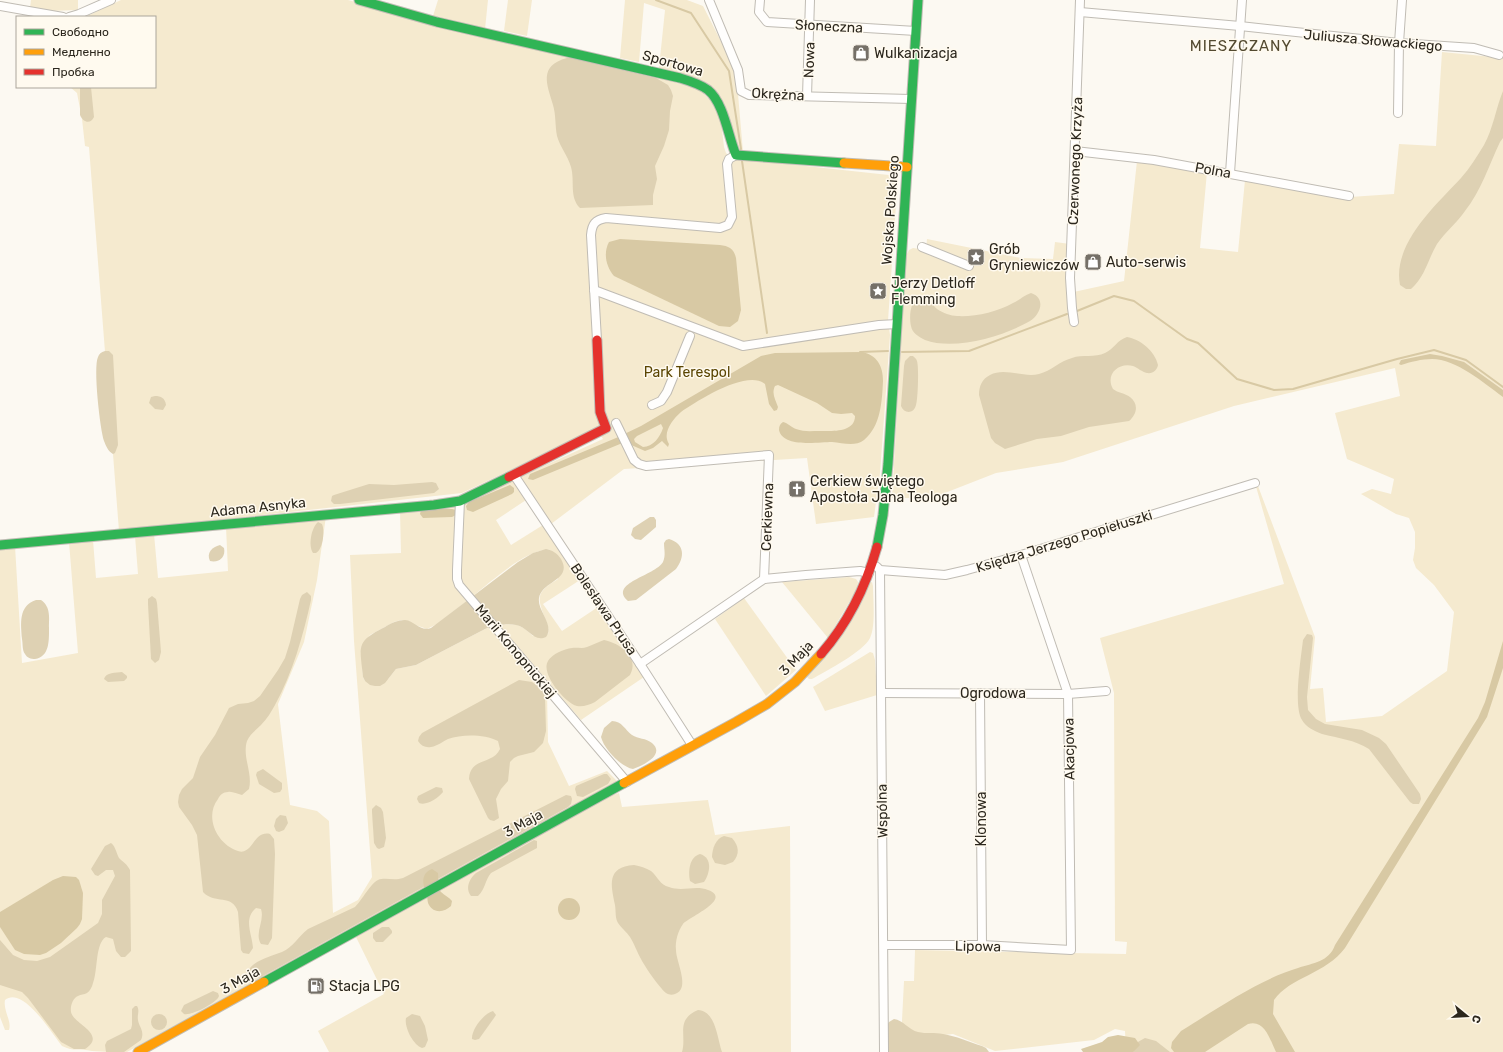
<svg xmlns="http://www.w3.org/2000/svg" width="1503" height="1052" font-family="Rubik,sans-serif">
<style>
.green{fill:#f5eacf}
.forest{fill:#ded1b3}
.water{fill:#d8c9a4;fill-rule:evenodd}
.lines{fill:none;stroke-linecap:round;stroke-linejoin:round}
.stream{stroke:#d8c9a4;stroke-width:2}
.street-casing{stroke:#c0bcb4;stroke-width:10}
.fast-casing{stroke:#c0bcb4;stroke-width:11}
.slow-casing{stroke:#c0bcb4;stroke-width:11}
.jam-casing{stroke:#c0bcb4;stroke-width:11}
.street{stroke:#fffefd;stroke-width:8}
.fast{stroke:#30b455;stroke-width:9}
.slow{stroke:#ff9f0a;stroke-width:9}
.jam{stroke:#e5322d;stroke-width:9}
.labels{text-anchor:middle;stroke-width:3;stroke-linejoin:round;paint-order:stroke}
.street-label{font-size:14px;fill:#2c271d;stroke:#fffaef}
.poi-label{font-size:14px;fill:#2c271d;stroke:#fffaef;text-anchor:start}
.park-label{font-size:14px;fill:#5a4502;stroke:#fffaef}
.neighbourhood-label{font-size:15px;letter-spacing:1px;fill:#534a31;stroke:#fffaef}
</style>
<rect width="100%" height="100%" fill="#fcf9f2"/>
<g class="green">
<path d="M31,0H78V10L50,11L30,8Z"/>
<path d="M121,0H348L429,22L659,77L700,90L714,104L721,121L724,147L726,153L731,158L898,176L888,321L890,335L880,473L874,517L816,524L807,458L624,469L551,524L532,496L496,520L511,545L543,525L580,580L543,604L562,631L598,607L644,677L581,720L499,625C515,623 521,624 533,636L548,634C549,629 548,626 546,621C537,597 535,593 558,579L550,550C529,547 490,582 473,596L463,583L459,568L465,502L603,439L597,429L462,493L119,531L89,147L85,146L82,119L77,93L70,87H155V17H85Z"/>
<path d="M438,0H488L485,29L433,16Z"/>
<path d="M508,0H532L527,36L504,31Z"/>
<path d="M625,0H687L703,6L736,71L743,152H740L722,102L659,68L665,10L644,3L639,62L620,58Z"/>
<path d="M1442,52L1503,58V1052H1126L1125,1031L1115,1029L1094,1040L995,1051L953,1034L901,1040L904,981H914L915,950L1126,954L1127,942L1115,941L1114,693L1100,638L1284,584L1255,483L1258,486L1315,637L1310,689L1323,688L1326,722L1382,716L1447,671L1454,612L1434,585L1416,568L1413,560L1415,548V532L1409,518L1396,514L1361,494L1372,489L1391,494L1394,479L1347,459L1335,413L1400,396L1395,368L1234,406L1063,462L996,473L932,498H892L906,256L909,250L913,248L926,250L927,239L1021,258L1053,259L1055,242L1070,244L1069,293L1124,281L1137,161L1207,172L1200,248L1238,252L1245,180L1350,197L1394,194L1399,144L1436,146Z"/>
<path d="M458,507L453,575C454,586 460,592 468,600L437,624L427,629L401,620L394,622L370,635L361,648L363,677L365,681L388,679L396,669L416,665L485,629L492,627L547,691L548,742L569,786L607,771L617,781L127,1052C115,1052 103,1052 92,1051C80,1048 74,1052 62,1046C52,1034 23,985 5,1000C3,1011 12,1021 9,1030H5L0,1017V548L15,546L22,663L78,653L69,542L93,540L96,578L138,574L135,536L154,534L158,578L228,571L226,527L326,516L317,580L304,642L278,704L290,805L317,811L329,821L333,913L358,900L372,877L354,641L350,555L401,553L400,511Z"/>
<path d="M849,577L856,579L858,582L857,589L828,638L782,582Z"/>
<path d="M872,582L873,586C873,600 876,626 870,638C863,652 826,671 812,679H809L807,677L870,583Z"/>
<path d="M744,598L796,670L766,696L715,619Z"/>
<path d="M870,652L873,653L875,660L877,695L825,711L813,687Z"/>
<path d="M619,793L622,807L708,800L715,835L790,826L791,1052H329L318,1031L384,994L356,937L610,796Z"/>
</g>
<g class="forest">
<path d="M567,58H574L656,78L668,85L671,90L673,96L670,111L669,130L664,146L655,166L657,179L653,195V205L580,208C569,197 575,181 571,167C568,156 560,147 557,136C555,125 556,115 553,105C547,84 538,66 567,58Z"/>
<path d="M80,87H91L94,117C90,125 83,122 80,115Z"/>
<path d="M1503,91V138L1500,142C1489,165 1481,191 1465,211C1457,223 1445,232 1437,244C1428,259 1425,277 1411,289H1406L1400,285C1392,244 1436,205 1461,178C1470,168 1477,156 1484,145C1493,129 1496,108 1503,91Z"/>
<path d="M1031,293C1046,298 1041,314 1030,321C1004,336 955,351 925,340C919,337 912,333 911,326C909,317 910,302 918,298C927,293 932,305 937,309C943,313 951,316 957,316C975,317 997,312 1013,303C1020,300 1024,295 1031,293Z"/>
<path d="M1127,337C1140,339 1155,351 1158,365C1157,370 1153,374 1147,373C1142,372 1138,368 1133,366C1118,362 1105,375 1113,389C1118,393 1125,393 1130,397C1139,404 1137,414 1129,421L1089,427L1061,436L1037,439L1005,449L995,443L991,438L979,395C979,386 982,379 990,375C1005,367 1023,378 1039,374C1051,371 1060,361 1072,358C1082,354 1095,358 1105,353C1114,349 1117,340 1127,337Z"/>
<path d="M105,351H109L113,355L118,445L115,453L113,454C108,451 106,446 104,441C100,429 93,367 98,357C99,354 101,352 105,351Z"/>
<path d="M910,356H913C915,358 916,358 917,361C919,367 918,400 916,405C914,414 904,414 901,406L904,366L905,361Z"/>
<path d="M155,396C161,396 165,398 166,405L163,410L155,409L149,403L151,397Z"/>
<path d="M432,482L436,483L439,489L434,493L340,504H334L331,501L332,496L334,495L369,484L394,485Z"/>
<path d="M650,517H654L656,520V527L641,540L635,539L631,535L633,528Z"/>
<path d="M318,522L322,524C325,531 323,549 316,553H313C308,546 311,528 318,522Z"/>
<path d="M669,539C685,544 685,557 676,569L636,600L628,601C608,583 655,576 663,562C666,555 664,550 664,543L666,540Z"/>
<path d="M220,545L224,548C226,557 219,563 210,561C206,553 212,547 220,545Z"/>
<path d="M546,549C552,550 557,553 561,559C573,580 542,581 539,598C537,611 555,625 546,637C534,643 528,627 516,625C506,623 494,626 485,629L416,665L396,669L385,683L380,686H375L370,685L365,681L363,677C360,646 355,642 385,627C391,623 398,620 405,620C415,621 420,632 431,628L518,562L533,553Z"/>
<path d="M307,592L311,596V600C303,636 293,672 275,705C271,712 267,719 261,725C256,730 250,734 247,741C242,757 253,773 249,789L242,795C237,794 232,791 228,792C223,792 220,795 218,799C204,817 217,844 238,851C253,856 253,830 270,834L274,839L275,854L272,938L268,945L261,944C254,933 265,921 261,909L256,908C243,919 252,933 253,948L249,954L243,953L241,950L238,912C232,893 215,905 203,892L197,835L192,825L179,807L178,802L179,795L182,789L193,778L200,757L215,735L229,708L238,704L248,703L254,701L260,696L278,670L285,658L290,642L300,599L302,595Z"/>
<path d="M152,596L156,599L157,603L161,652L159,660L155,663L151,659L148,604V599Z"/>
<path d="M36,600H41C51,607 49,618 49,628C49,639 50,657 35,659C31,659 27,658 25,654C22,650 23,644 22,639C21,624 18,606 36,600Z"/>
<path d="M1307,634L1312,635L1313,638L1307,697L1308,710L1316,719L1325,724L1362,730L1379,738L1386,744L1420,794L1421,799L1419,804H1413L1410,802L1369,749C1355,740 1338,738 1322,734C1314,731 1306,727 1302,720C1293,706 1301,658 1303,640Z"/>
<path d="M604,640C620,643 640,658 630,675L595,702C589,705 583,707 577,706C565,703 540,673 548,661C552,654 564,649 572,648C577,647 582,649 587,647C593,645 598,642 604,640Z"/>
<path d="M122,672L127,676V678L124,681L108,682L104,679C106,672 116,673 122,672Z"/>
<path d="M519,680L532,682L543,690L545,697L546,731L543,743L534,752L518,756L514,758L510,762L508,781L501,789L496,799L499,818L494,821L490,820L488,818L469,779C470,757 493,765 500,749L498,741C484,734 462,734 448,739C443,741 438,746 431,747C426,748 421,746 418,741L419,737L422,733Z"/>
<path d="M612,721C622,721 625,730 632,735C638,739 646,738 652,743C666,755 642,766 633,769C621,767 604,749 601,737L604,728Z"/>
<path d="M263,769L282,783V789L280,792L274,793L259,784L256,775L257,772Z"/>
<path d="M604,774H607L611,779L608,784L583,797L577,796L575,789L576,786Z"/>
<path d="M436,787L442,788L443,792C438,798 427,806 419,803L417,799L418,796Z"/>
<path d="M566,795L571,796L572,799L571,804L568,807L261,977C255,980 250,980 248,972C251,961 272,956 282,952C293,947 298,937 308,929L355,907C362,900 371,883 378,880C385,877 394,881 403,878Z"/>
<path d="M376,805L381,808L383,812L386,838L384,847L379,849L377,848L374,843L372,812V809Z"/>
<path d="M280,815L286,816L288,823L284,830L279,832L276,831L274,826L276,819Z"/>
<path d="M724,836L732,838C739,846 740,854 733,862L725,865L715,863L712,857C712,849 716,838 724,836Z"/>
<path d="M534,840L537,841V848L491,873C485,880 485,890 478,896H471C465,889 469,879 476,873Z"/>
<path d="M111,843C116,847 116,853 119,858C123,862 127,864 130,870L131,951L125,957H121L116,951L113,939L106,937C95,943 98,971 93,983C92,987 90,991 87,993C84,995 81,994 78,996C73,998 70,1006 71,1012C73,1024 108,1034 85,1049H74L61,1042L28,998L22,992L0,985V940L13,955L24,960L37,961L50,957L98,923L102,914V900L115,876L113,870H106L98,876L95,875L91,869L105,846Z"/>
<path d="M700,854C713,858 710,873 704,882L695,884L690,881C688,872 689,857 700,854Z"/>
<path d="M634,865C640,866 646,868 651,871C658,877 660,885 669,887C682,892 696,885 708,890C733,899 689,917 683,924C678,931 675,941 676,950C676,962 691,989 675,994C672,995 669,995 666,993C659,987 645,967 641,959C637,952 634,943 630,937C627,932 621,928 618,923C615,918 616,911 615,905C611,885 606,867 634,865Z"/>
<path d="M382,927H389L392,931V933L383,942H376L373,938V933Z"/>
<path d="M213,991L218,993L219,996C217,1003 191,1016 184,1014L181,1011L184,1005Z"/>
<path d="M135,1006H137C140,1011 137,1014 138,1020C139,1027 145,1031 141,1040L124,1052H106L105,1045L107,1041L131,1029L132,1025V1009Z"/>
<path d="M698,1010C716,1011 717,1038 722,1052H682C687,1035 675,1020 698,1010Z"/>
<path d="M493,1011L496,1015L494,1018L479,1039L475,1040L472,1039C471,1030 484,1013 493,1011Z"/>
<circle cx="159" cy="1022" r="8"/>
<path d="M412,1014L420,1016L425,1026L428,1040L425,1047L422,1048C413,1045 404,1027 406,1018Z"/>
<path d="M894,1019C903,1020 909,1030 918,1032C926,1034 935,1032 943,1034C956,1036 969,1042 982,1046L986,1048L989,1052H888L887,1025L889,1022Z"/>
<path d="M1145,1038L1156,1041L1170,1052H1133L1136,1043Z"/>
</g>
<g class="water">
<path d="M620,239L720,245C729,246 734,249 736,258L741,310L738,321L730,327L719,326L614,276C606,267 603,253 609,242Z"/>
<path d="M862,352C877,355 883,366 883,381C882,401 881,426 864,440C855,447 843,443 832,442C818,442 783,448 779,430C779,426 780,424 783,422C788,423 791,427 796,429C804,432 811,431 819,431C831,431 855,433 855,416L852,413L841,414L832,413L817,403L778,385L775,386C771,394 776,400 778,407L777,410L774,411L769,404L765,384C747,369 697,401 681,412C672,420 662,433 669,444L668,447L662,441L653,448L645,451L629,444H620L533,480L528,479L530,474L616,438L641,426L761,356L775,353ZM661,424L663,428C660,437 653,447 643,447L635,442L634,439L637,436Z"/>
<path d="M1430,354L1442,356L1464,362L1503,390V397C1484,383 1456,359 1432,359C1422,359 1410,362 1401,365L1399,364L1401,360Z"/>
<path d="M510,485L514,488V492L512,494L473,512L467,510L466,506L469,502Z"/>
<path d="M424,509H452L456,510V515L452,517L423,518L420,514L421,510Z"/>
<path d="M1503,641V668L1487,717L1345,948C1326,974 1290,977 1274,1000L1273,1014L1295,1052H1276C1270,1040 1265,1019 1248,1024L1205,1052H1174L1171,1048L1172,1042L1181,1031C1215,1010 1260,979 1298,968C1313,963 1329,962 1335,945L1478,718L1485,702Z"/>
<path d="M432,869L438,873C439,879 436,887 441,892C445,896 449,897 452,901L451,906C445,912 434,914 429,905C427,902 428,897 426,893C423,884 420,874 432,869Z"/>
<path d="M63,876L76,877L79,880L83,893L82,919L80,924L77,928L61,943L46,953L40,955L24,954L15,950L0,927V912L53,880Z"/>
<circle cx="569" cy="909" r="11"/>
<path d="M1118,1035L1135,1038L1140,1045L1133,1052H1083L1081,1049L1102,1042L1108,1037Z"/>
</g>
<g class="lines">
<g class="stream">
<path d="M656,0L691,13L729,71L741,149"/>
<path d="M742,161L767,333"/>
<path d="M1077,311L1114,296L1134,301L1187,339L1198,343L1237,379L1274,390L1293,389L1397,359L1434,350L1466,360L1503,387"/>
<path d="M860,352L888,351"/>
<path d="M902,352L969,351L1067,314"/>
</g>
<defs>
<g id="street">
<path d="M709,0L738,70L741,91L749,95L911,99"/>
<path d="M760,0L759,12L767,22L916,31"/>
<path d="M0,6L63,17"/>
<path d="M1080,12L1240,26L1399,43L1474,48L1499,55"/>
<path d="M69,17L79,14L111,0"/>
<path d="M807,96L810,0"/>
<path d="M1398,113L1399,43L1402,0"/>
<path d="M1075,151L1154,160L1349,196"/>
<path d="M1230,173L1242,0"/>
<path d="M922,247L969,266"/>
<path d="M594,290L743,346L879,325L897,324"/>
<path d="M1074,322L1072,308L1070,278L1080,0"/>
<path d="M597,340L591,235C592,224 595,220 606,218L720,228L728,225L732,217L727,164L729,159L736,155"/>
<path d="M652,405L661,401L667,392L690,336"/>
<path d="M616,423L634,460L639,464L646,466L769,455L764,579"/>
<path d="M514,475L640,664L692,745"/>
<path d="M460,501L457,570V579L459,585L627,782"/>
<path d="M877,567L880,570L945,575L967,570L1021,555L1255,483"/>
<path d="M880,570L884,1052"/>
<path d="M640,664L764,579L806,575L860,571L869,573"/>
<path d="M881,693L1068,694L1106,691"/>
<path d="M980,693L982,945"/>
<path d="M884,945H982L1071,950L1068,694L1021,555"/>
</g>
<g id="fast">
<path d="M359,0L437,22L680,78C690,81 700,84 708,90C724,103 728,136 736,155L844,163"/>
<path d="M0,545L434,505L460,501L509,477"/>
<path d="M877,547L883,515L888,464L918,0"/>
<path d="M264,982L624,783"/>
</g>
<g id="slow">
<path d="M844,163L907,167"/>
<path d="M624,783L736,722L767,704L795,682L821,654"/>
<path d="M138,1052L264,982"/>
</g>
<g id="jam">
<path d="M509,477L606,428L600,412L597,340"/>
<path d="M821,654C848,623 866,586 877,547"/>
</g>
</defs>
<use href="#street" class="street-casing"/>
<use href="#fast" class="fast-casing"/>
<use href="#slow" class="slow-casing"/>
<use href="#jam" class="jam-casing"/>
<use href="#street" class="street"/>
<use href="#fast" class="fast"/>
<use href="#slow" class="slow"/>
<use href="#jam" class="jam"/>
</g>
<defs>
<symbol id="shop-square" viewBox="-11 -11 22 22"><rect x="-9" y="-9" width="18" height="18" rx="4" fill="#757068" stroke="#fffaef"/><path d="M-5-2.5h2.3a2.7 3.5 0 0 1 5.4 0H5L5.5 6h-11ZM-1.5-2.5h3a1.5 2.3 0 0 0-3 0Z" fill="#fff"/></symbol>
<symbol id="sight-square" viewBox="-11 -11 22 22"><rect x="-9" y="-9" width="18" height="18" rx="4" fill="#757068" stroke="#fffaef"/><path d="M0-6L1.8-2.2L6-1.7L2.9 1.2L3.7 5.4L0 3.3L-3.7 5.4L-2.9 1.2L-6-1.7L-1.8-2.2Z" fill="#fff"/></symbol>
<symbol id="church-square" viewBox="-11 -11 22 22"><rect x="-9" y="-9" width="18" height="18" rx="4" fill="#757068" stroke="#fffaef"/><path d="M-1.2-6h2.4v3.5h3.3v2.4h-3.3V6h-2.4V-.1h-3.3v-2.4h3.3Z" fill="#fff"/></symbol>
<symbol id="fuel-square" viewBox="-11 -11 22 22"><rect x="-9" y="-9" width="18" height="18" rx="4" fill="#757068" stroke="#fffaef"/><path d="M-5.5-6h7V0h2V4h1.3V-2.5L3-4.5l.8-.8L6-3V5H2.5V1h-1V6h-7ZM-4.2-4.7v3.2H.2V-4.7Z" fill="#fff"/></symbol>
</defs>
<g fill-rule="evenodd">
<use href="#shop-square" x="851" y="43" width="20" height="20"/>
<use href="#sight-square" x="966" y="247" width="20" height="20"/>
<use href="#shop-square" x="1083" y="252" width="20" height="20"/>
<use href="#sight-square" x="868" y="281" width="20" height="20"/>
<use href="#church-square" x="787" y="479" width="20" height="20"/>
<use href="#fuel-square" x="306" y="976" width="20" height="20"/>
</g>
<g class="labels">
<g class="street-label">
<text transform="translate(829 26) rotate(3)" y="5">Słoneczna</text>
<text transform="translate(1373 40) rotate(5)" y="5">Juliusza Słowackiego</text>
<text transform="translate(809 60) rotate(-88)" y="5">Nowa</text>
<text transform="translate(673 63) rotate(16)" y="5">Sportowa</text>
<text transform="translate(778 94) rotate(3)" y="5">Okrężna</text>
<text transform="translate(1075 161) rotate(-88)" y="5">Czerwonego Krzyża</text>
<text transform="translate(1213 170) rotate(10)" y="5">Polna</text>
<text transform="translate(890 210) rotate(-86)" y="5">Wojska Polskiego</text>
<text transform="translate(258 507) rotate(-6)" y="5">Adama Asnyka</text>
<text transform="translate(767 517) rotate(-88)" y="5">Cerkiewna</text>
<text transform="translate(1064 541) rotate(-17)" y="5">Księdza Jerzego Popiełuszki</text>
<text transform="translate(604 609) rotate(56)" y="5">Bolesława Prusa</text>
<text transform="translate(516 651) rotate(50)" y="5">Marii Konopnickiej</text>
<text transform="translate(796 658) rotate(-46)" y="5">3 Maja</text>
<text x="993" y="698">Ogrodowa</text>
<text transform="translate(1069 749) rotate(-91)" y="5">Akacjowa</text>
<text transform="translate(882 811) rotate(-91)" y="5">Wspólna</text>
<text transform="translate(981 819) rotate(-90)" y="5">Klonowa</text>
<text transform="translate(523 823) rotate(-29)" y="5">3 Maja</text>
<text transform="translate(978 946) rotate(1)" y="5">Lipowa</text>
<text transform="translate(240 980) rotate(-29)" y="5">3 Maja</text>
</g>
<g class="poi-label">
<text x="874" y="58">Wulkanizacja</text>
<text x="989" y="254">Grób<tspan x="989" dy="16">Gryniewiczów</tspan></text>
<text x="1106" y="267">Auto-serwis</text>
<text x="891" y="288">Jerzy Detloff<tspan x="891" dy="16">Flemming</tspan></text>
<text x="810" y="486">Cerkiew świętego<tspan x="810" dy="16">Apostoła Jana Teologa</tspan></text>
<text x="329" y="991">Stacja LPG</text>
</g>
<g class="park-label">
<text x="687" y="377">Park Terespol</text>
</g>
<g class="neighbourhood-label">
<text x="1241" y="51">MIESZCZANY</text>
</g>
</g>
<rect x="16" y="16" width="140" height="72" fill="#fffaef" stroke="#aba69b"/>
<rect x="24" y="29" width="20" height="6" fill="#30b455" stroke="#aba69b"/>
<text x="52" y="36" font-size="12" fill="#2c271d">Свободно</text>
<rect x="24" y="49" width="20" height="6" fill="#ff9f0a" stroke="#aba69b"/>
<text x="52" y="56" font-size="12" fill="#2c271d">Медленно</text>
<rect x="24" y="69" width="20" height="6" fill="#e5322d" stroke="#aba69b"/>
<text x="52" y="76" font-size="12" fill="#2c271d">Пробка</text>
<g transform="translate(1467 1016) rotate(108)" stroke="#fffaef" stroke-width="3" paint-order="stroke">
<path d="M0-3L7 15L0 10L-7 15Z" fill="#2c271d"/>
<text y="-6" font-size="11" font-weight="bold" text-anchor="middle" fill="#2c271d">С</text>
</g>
</svg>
